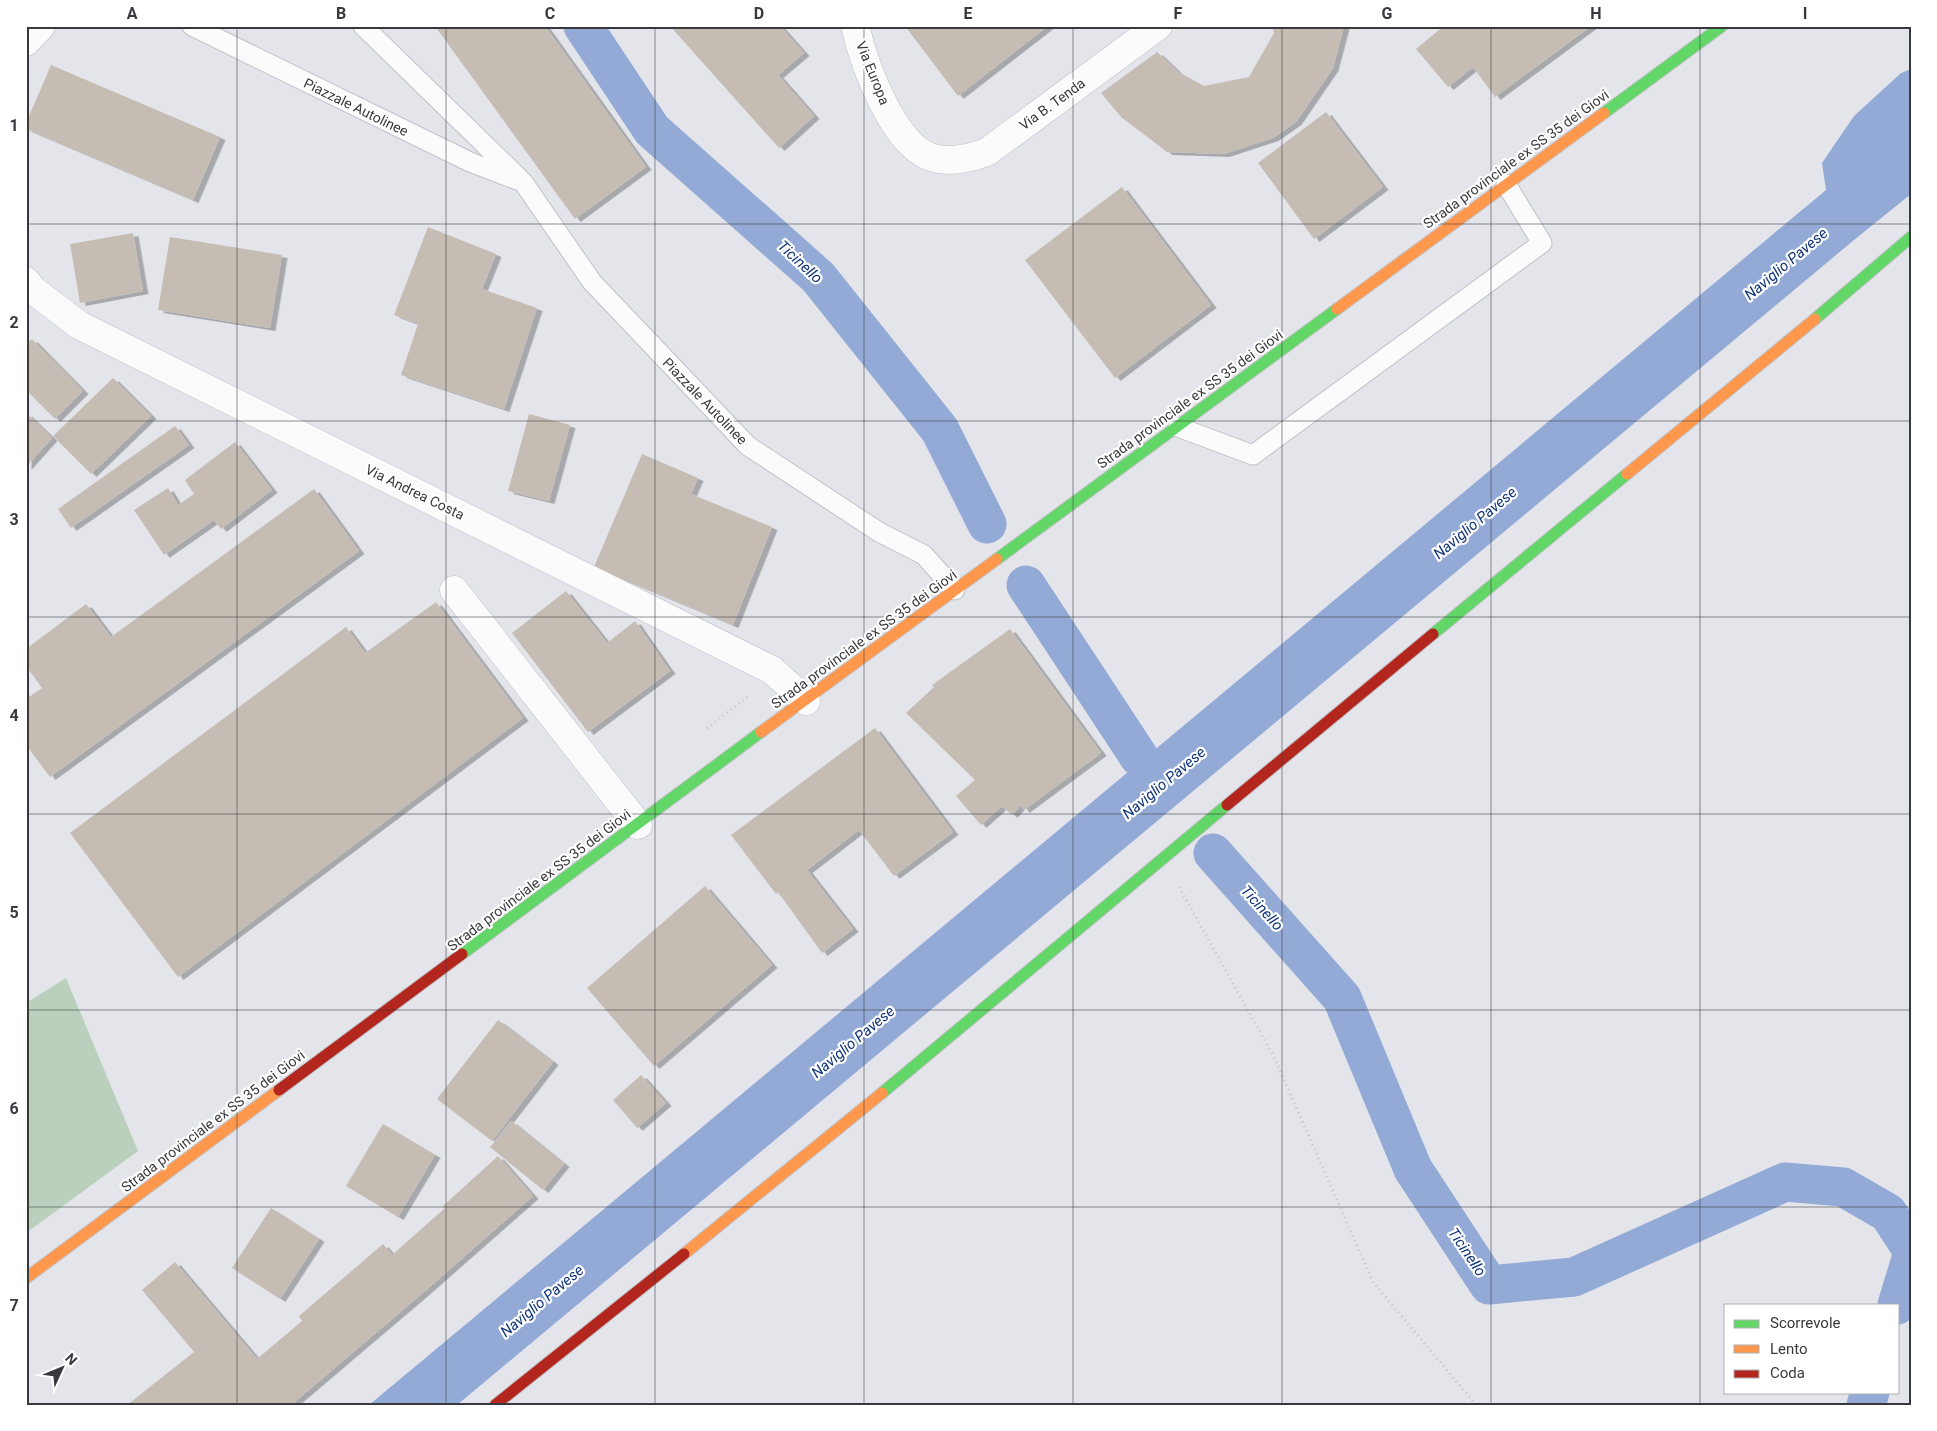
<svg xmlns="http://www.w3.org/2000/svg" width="1937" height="1431" font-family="Roboto,sans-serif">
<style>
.green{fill:#bbd0bc}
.water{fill:#93aad6}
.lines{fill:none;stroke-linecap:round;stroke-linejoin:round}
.canal{stroke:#93aad6;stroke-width:39}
.building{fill:#c5bdb4;filter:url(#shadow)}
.lane-casing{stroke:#c0c1c5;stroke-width:21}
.street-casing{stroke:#c0c1c5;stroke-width:29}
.fast-casing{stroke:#c0c1c5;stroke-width:13}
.slow-casing{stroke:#c0c1c5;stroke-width:13}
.jam-casing{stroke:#c0c1c5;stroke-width:13}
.path{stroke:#c5c5c7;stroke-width:3;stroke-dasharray:1 4;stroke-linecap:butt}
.lane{stroke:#fbfbfc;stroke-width:19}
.street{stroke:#fbfbfc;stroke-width:28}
.fast{stroke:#63d668;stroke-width:11}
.slow{stroke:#ff974d;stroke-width:11}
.jam{stroke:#b3261e;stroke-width:11}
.grid{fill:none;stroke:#39393d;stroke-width:1;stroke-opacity:0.55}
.labels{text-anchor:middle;stroke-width:4.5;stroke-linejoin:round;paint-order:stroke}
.street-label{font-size:14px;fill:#39393d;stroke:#fff}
.water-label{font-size:15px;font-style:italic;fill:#0f3379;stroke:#fff}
.neatline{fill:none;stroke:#39393d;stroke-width:2}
.grid-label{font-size:16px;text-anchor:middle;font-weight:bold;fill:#39393d}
</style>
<defs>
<filter id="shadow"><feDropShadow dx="5.5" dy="3" stdDeviation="0" flood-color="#0004"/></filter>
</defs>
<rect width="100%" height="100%" fill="#e4e5ea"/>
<path class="green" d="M66,978L138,1151L26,1233V1003Z"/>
<path class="water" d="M1911,69V194L1854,240L457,1405H369L1826,190L1822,163L1854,116L1901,73Z"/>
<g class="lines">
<g class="canal">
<path d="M583,26L652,130L818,277L940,430L987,524"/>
<path d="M1026,585L1139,757"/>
<path d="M1213,853L1342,998L1413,1169L1489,1285L1574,1277L1785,1182L1843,1187L1888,1213L1911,1248"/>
<path d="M1897,1305L1911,1259"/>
<path d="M1866,1405L1870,1392"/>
</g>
</g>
<g class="building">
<path d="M435,26H545L646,167L575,219Z"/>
<path d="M670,26H780L804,53L778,75L814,116L779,148Z"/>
<path d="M905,26H1048L958,96Z"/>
<path d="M1272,26H1344L1333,68L1296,122L1273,138L1224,154L1167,152L1121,117L1101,93L1157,52L1178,72L1204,86L1249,77L1274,33Z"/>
<path d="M1444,26H1591L1495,97L1473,67L1448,87L1416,49Z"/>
<path d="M51,65L220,137L193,200L26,129V123Z"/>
<path d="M1326,112L1383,187L1314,239L1258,163Z"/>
<path d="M1122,187L1211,305L1115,378L1025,260Z"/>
<path d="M428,227L496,254L482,289L537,308L504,409L401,375L418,324L394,315Z"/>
<path d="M133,233L143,291L80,303L70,244Z"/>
<path d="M170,237L282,255L270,328L158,310Z"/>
<path d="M32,339L83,391L55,419L26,390V345Z"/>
<path d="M113,378L151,416L91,474L53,436Z"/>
<path d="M26,413L52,438L26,467Z"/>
<path d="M529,414L570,425L549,501L508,491Z"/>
<path d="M175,426L189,445L71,528L58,509Z"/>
<path d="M235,442L272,490L221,529L214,520L164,555L134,510L168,488L178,505L194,494L185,480Z"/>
<path d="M642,454L698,478L691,494L772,527L733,625L594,567Z"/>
<path d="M314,489L359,551L50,777L26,745V699L42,688L26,666V649L86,604L111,637Z"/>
<path d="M566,591L607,643L635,621L670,671L588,732L512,633Z"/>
<path d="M436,602L523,718L178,977L70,833L346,627L365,653Z"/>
<path d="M1010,629L1101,753L1024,810L1021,805L1012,815L1002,806L981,825L956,796L975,780L906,713L934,687L932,685Z"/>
<path d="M875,728L953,832L894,876L859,830L807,870L853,929L822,953L778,892L776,894L731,835Z"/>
<path d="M705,886L772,965L654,1066L587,988Z"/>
<path d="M498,1020L553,1062L492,1141L437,1099Z"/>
<path d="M641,1075L666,1103L637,1128L613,1100Z"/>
<path d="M511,1121L564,1164L543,1190L490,1147Z"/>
<path d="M383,1124L435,1155L398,1217L346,1186Z"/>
<path d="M498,1156L533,1196L424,1292L291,1405H127L194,1352L142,1290L175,1262L257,1359L302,1321L299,1316L383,1244L392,1255L445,1208L443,1206Z"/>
<path d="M271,1208L319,1239L280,1299L232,1268Z"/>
</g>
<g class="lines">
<defs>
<g id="lane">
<path d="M192,26L470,162L517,180"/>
<path d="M363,26L523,182L592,282L748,446L879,532L924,555L955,590"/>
<path d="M1178,427L1253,455L1542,243L1506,184"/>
</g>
<g id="street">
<path d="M855,26C864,63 894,152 938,159C955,162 971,158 987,152L1158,26"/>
<path d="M26,42L41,26"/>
<path d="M26,281L33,290L79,325L772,670L806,701"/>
<path d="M454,590L638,825"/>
</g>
<g id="fast">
<path d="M1604,113L1722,26"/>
<path d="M1815,319L1911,237"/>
<path d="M997,559L1337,309"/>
<path d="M1433,634L1627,474"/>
<path d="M462,954L761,732"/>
<path d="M882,1093L1227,805"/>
</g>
<g id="slow">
<path d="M1337,309L1604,113"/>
<path d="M1627,474L1815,319"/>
<path d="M761,732L997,559"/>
<path d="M684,1254L882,1093"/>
<path d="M26,1278L279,1090"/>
</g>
<g id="jam">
<path d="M1227,805L1433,634"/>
<path d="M279,1090L462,954"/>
<path d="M495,1405L684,1254"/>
</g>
</defs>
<use href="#lane" class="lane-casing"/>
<use href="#street" class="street-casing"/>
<use href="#fast" class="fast-casing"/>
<use href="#slow" class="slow-casing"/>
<use href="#jam" class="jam-casing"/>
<g class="path">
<path d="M707,728L750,695"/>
<path d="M1179,887L1273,1055L1373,1282L1476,1405"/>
</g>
<use href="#lane" class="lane"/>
<use href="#street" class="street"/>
<use href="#fast" class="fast"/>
<use href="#slow" class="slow"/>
<use href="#jam" class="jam"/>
</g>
<path class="grid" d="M237,26V1405M446,26V1405M655,26V1405M864,26V1405M1073,26V1405M1282,26V1405M1491,26V1405M1700,26V1405M26,224H1911M26,421H1911M26,617H1911M26,814H1911M26,1010H1911M26,1207H1911"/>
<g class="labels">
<g class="street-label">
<text transform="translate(873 73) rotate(68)" y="5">Via Europa</text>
<text transform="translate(1052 104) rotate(-36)" y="5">Via B. Tenda</text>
<text transform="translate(356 107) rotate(26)" y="5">Piazzale Autolinee</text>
<text transform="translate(1516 159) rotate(-36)" y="5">Strada provinciale ex SS 35 dei Giovi</text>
<text transform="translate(1190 399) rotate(-36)" y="5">Strada provinciale ex SS 35 dei Giovi</text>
<text transform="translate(705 401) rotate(46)" y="5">Piazzale Autolinee</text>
<text transform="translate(415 492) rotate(26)" y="5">Via Andrea Costa</text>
<text transform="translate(864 639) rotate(-36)" y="5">Strada provinciale ex SS 35 dei Giovi</text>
<text transform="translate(539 880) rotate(-37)" y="5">Strada provinciale ex SS 35 dei Giovi</text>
<text transform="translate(213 1121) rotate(-37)" y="5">Strada provinciale ex SS 35 dei Giovi</text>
</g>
<g class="water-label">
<text transform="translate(800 262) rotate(43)" y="5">Ticinello</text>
<text transform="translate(1786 264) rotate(-40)" y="5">Naviglio Pavese</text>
<text transform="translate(1475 523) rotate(-40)" y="5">Naviglio Pavese</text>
<text transform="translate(1164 783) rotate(-40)" y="5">Naviglio Pavese</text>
<text transform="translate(1262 908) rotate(48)" y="5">Ticinello</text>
<text transform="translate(853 1042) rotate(-40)" y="5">Naviglio Pavese</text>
<text transform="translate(1467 1252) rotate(56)" y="5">Ticinello</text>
<text transform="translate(542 1301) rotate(-40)" y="5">Naviglio Pavese</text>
</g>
</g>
<rect width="1937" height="1431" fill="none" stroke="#ffffff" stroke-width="55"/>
<rect x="1724" y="1304" width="175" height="90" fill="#ffffff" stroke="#b0b0b1"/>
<rect x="1734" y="1320" width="25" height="8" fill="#63d668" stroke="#b0b0b1"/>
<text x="1770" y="1328" font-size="15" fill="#39393d">Scorrevole</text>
<rect x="1734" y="1345" width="25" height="8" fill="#ff974d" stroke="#b0b0b1"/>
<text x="1770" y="1354" font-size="15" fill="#39393d">Lento</text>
<rect x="1734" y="1370" width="25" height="8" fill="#b3261e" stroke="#b0b0b1"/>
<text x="1770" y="1378" font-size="15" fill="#39393d">Coda</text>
<g transform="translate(62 1368) rotate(46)" stroke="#ffffff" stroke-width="4" paint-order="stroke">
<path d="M0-4L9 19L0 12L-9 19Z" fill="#39393d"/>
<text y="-8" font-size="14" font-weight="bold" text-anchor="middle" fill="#39393d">N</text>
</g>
<rect x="28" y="28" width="1882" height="1376" class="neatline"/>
<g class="grid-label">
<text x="132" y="19">A</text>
<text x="341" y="19">B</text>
<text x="550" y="19">C</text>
<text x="759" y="19">D</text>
<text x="968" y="19">E</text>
<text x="1178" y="19">F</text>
<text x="1387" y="19">G</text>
<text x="1596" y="19">H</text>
<text x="1805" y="19">I</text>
<text x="14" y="131">1</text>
<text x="14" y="328">2</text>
<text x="14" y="525">3</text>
<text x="14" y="721">4</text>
<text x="14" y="918">5</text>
<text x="14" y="1114">6</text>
<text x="14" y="1311">7</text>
</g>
</svg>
